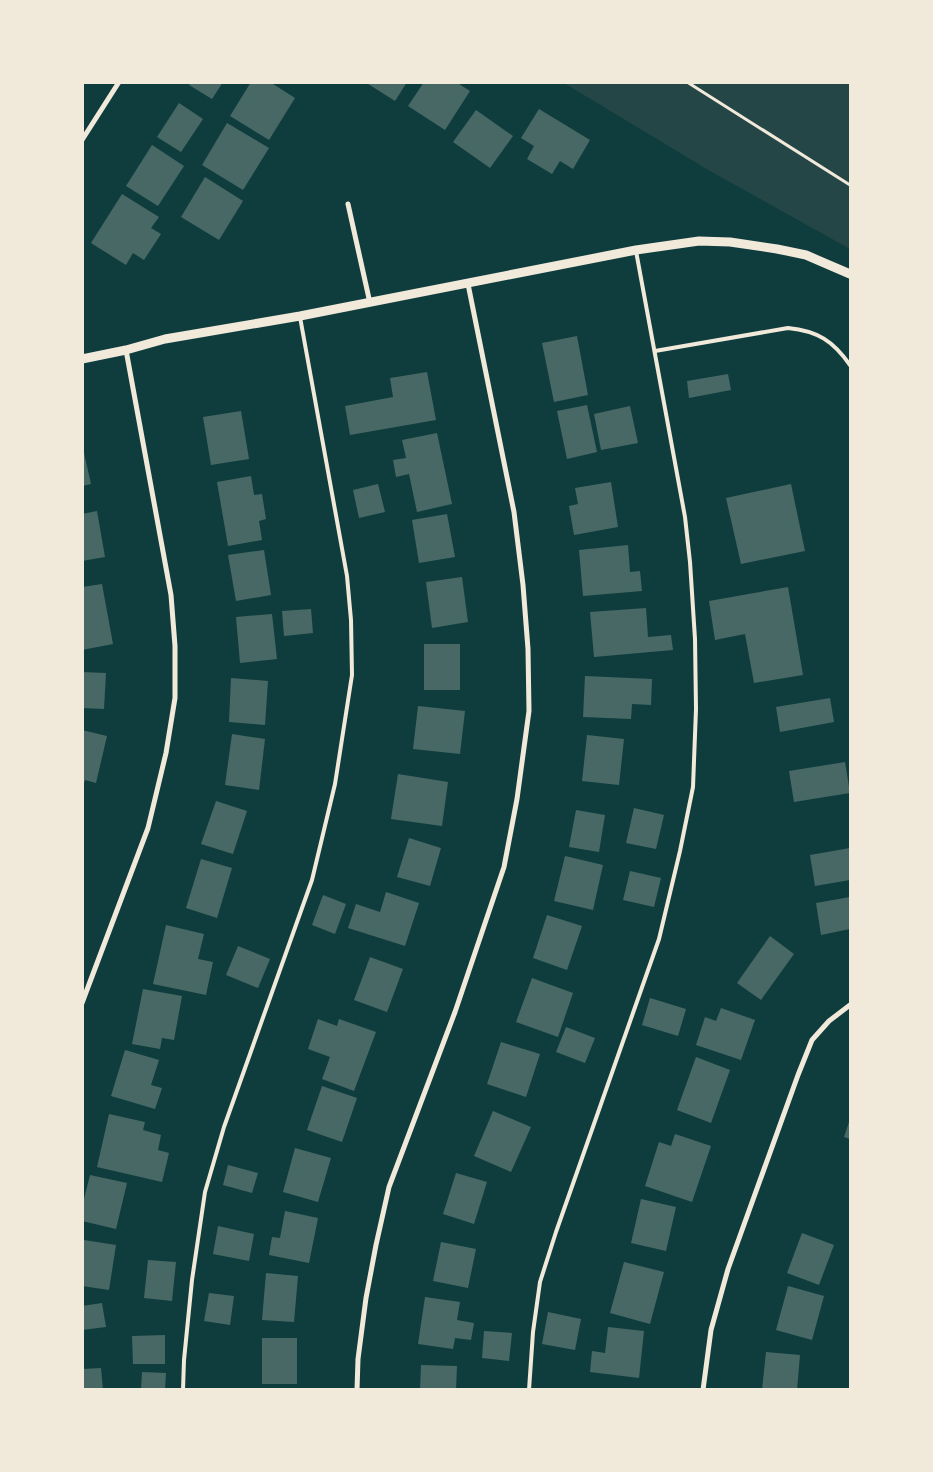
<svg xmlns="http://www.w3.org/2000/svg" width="933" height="1472" font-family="'Nunito Sans',sans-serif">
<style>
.green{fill:#244646}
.building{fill:#486865}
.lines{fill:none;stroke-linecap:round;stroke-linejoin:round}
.path{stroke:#f1e9da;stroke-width:3}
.service{stroke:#f1e9da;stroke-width:4}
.minor{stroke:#f1e9da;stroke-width:5}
.tertiary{stroke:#f1e9da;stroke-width:9}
</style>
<rect width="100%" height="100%" fill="#0f3d3e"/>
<path class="green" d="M564,83H850V249L710,171Z"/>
<g class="building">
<path d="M191,82H223L212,99L189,85Z"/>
<path d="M251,82H270L295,98L269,140L230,116Z"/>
<path d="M365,82H407L395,101Z"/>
<path d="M424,82H456L470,91L445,130L408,106Z"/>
<path d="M179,103L203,119L181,152L157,137Z"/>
<path d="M539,109L590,140L573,169L560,161L552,174L527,159L534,146L521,138Z"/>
<path d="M476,110L513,136L490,168L453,142Z"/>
<path d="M227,123L269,148L243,190L202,165Z"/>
<path d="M152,145L184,166L158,206L126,186Z"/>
<path d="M205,177L243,201L219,240L181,217Z"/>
<path d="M122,194L159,217L151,228L161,234L144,260L133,253L126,265L91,243Z"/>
<path d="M577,336L588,395L554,402L542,343Z"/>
<path d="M427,372L436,420L350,435L345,406L393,397L390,378Z"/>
<path d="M728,374L731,390L689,398L687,381Z"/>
<path d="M587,405L597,452L567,459L557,411Z"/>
<path d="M630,406L638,443L601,450L594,414Z"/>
<path d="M241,411L249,459L211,465L203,417Z"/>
<path d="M437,433L452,504L417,512L409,474L396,477L393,460L406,458L402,440Z"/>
<path d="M82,444L91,484L82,486Z"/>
<path d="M251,476L254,495L262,494L266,519L259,521L262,540L228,546L217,482Z"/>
<path d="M611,482L618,527L574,535L569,506L578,504L575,488Z"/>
<path d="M378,484L385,512L359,518L353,490Z"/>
<path d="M791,484L805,551L741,564L726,498Z"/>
<path d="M97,511L105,557L82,561V514Z"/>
<path d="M447,514L455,557L419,563L412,520Z"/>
<path d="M628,545L630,572L640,571L642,591L583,596L579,550Z"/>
<path d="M264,550L271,595L236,601L228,555Z"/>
<path d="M462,577L468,622L432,628L426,582Z"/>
<path d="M102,584L113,644L82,650V587Z"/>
<path d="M788,587L803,675L754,683L745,634L715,640L709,601Z"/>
<path d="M646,608L648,637L671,635L673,650L594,657L590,612Z"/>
<path d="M311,609L313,633L284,636L282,611Z"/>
<path d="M272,614L277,659L240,663L236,617Z"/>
<rect x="424" y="644" width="36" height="46"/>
<path d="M82,672L106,673L104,709L82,708Z"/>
<path d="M585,676L652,679L651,705L632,704L631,719L583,717Z"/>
<path d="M231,678L268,681L265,725L229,722Z"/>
<path d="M830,698L834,722L780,732L776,707Z"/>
<path d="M418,706L465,711L460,754L413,749Z"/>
<path d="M82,730L107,736L96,783L85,780L83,786Z"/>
<path d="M232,734L265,739L259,790L225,785Z"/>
<path d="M587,735L624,739L619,785L582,781Z"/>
<path d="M845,762L850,793L794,802L789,771Z"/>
<path d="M398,774L448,782L442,826L391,819Z"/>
<path d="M216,801L247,811L233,854L201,844Z"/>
<path d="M634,808L664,815L656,849L626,843Z"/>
<path d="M576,810L605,815L599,852L569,847Z"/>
<path d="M409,838L441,848L430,886L397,877Z"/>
<path d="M850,848V880L815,886L810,855Z"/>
<path d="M565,856L603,865L593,910L554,901Z"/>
<path d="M201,859L232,868L217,918L186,908Z"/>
<path d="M630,871L661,878L654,907L623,900Z"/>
<path d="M386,892L419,903L405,946L348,928L356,904L380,912Z"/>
<path d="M323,895L346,904L335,934L312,925Z"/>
<path d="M850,897V929L821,935L816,903Z"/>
<path d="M547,915L582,926L567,970L533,958Z"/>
<path d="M166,925L204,934L198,959L213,962L206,995L153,984Z"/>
<path d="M770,936L794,954L761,1000L737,983Z"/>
<path d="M238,946L270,959L258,988L226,975Z"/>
<path d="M370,957L403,969L387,1012L354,1000Z"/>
<path d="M532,978L573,993L558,1037L516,1022Z"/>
<path d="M143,989L182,996L174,1040L162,1038L160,1049L132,1044Z"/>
<path d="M650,998L686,1009L678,1036L642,1025Z"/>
<path d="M721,1008L755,1020L741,1060L696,1045L705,1017L716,1021Z"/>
<path d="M318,1019L337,1026L339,1019L376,1032L354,1091L322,1079L330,1057L308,1049Z"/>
<path d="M566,1027L595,1038L585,1063L556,1052Z"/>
<path d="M501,1042L540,1054L526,1097L487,1084Z"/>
<path d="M125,1050L159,1060L151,1085L162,1088L155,1109L111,1096Z"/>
<path d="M696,1057L730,1070L711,1123L677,1110Z"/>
<path d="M322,1086L357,1098L342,1142L307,1130Z"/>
<path d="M493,1111L531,1127L511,1172L474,1156Z"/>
<path d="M109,1114L145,1122L143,1130L161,1135L158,1150L169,1153L162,1182L97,1167Z"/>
<path d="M850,1119V1139L844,1137Z"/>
<path d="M675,1134L711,1146L692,1202L645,1186L659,1142L671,1146Z"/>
<path d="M295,1148L331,1158L318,1202L283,1192Z"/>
<path d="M228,1165L258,1173L252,1193L223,1185Z"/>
<path d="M456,1173L487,1182L474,1224L443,1214Z"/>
<path d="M90,1175L127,1183L116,1229L82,1221V1207Z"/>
<path d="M641,1199L676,1207L666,1251L631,1243Z"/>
<path d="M285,1211L318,1218L309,1263L269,1255L272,1237L280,1238Z"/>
<path d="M218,1226L254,1234L249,1261L213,1254Z"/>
<path d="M802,1233L834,1245L819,1285L787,1273Z"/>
<path d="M84,1240L116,1245L109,1290L82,1286Z"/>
<path d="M441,1242L476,1249L468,1288L433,1281Z"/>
<path d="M148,1260L176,1262L172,1301L144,1298Z"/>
<path d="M624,1262L664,1272L650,1324L610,1313Z"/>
<path d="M266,1273L298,1276L294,1322L262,1320Z"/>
<path d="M788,1286L824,1296L812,1340L776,1330Z"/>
<path d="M209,1293L234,1296L230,1325L204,1321Z"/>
<path d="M425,1297L460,1302L457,1320L474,1323L471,1340L455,1338L453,1349L418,1344Z"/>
<path d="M102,1303L106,1327L82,1330V1306Z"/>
<path d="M548,1312L581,1319L575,1350L542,1344Z"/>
<path d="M608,1327L644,1331L639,1378L590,1372L592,1351L605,1353Z"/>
<path d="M484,1331L512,1333L509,1361L482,1358Z"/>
<path d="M165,1335V1364H133L132,1336Z"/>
<rect x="262" y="1338" width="35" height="46"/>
<path d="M766,1352L800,1355L797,1390H762Z"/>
<path d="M421,1365L457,1366L456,1390H420Z"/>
<path d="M101,1368L103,1390H82V1369Z"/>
<path d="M142,1372L166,1373L165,1390H141Z"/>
</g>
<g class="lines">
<path class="path" d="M687,82L850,185"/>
<g class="service">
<path d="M655,351L788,328C818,331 833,341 850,365"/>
<path d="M183,1390L184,1360L192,1280L205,1192L224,1127L312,880L335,784L352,675L351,620L347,576L300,317"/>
<path d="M529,1390L533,1332L540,1282L556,1232L659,939L680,851L693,787L696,709L695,639L690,562L685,517L636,251"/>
</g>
<g class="minor">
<path d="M82,140L119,82"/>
<path d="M348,204L370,303"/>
<path d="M82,1003L148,828L166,753L175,698V646L171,595L126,350"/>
<path d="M357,1390L358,1359L366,1298L376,1245L389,1187L455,1012L504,867L517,799L529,711L528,649L523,585L514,512L468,284"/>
<path d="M703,1390L711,1330L728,1269L798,1075L812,1040L829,1021L850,1005"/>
</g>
<path class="tertiary" d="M82,359L126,350L165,339L300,316L636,250L699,241L730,242L777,249L806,255L850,274"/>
</g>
<rect width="933" height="1472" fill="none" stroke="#f1e9da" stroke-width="168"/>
</svg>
